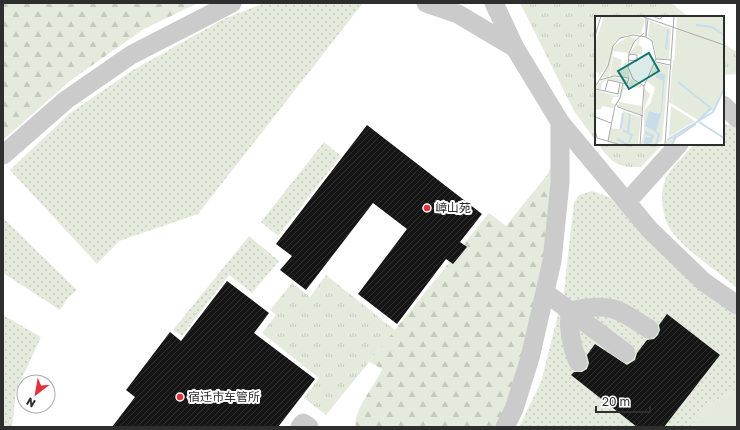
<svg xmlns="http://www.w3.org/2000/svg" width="740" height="430" font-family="'Golos Text','Noto Sans SC',sans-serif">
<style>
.grass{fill:url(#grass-tufts)}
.forest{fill:url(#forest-firs)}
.garden{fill:url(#garden-dots)}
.pitch{fill:#e4ebdc}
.building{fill:url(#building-hatch)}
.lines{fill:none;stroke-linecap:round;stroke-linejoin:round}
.minor{stroke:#cbcbcb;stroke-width:19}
.poi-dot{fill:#e2333c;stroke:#fff;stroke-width:1.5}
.labels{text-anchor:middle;stroke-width:4;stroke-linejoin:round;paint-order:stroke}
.poi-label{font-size:12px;fill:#2e2e2e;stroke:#fff;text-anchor:start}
.inset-river{fill:none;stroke:#c8ddeb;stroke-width:2}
.inset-road{fill:none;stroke:#ababab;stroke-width:1}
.view{fill:#0f766e;fill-opacity:0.15;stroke:#0f766e;stroke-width:2}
.inset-edge{fill:none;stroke:#2e2e2e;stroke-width:2}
</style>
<defs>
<pattern id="grass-tufts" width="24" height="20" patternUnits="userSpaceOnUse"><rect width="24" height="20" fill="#e4ebdc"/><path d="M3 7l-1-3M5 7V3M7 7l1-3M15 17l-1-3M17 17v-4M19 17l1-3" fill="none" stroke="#c4cabd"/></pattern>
<pattern id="forest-firs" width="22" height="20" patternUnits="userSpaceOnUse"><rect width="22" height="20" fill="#e4ebdc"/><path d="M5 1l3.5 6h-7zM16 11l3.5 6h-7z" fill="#c4cabd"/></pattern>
<pattern id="garden-dots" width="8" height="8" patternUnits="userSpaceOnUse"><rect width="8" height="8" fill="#e4ebdc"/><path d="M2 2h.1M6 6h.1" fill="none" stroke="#c4cabd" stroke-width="1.8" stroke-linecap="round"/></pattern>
<pattern id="building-hatch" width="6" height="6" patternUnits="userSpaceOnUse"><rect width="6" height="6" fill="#151515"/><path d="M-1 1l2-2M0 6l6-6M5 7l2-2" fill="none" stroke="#2f2f2f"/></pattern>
</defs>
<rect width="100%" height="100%" fill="#fff"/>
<g class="grass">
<path d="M520,3H671L689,17H596V141L574,111Z"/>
<path d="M723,44L737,52V74L723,75Z"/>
<path d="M598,144H663L641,167C617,168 612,163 598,144Z"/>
<path d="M326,275L395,330L326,415L304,398L319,378L262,333L276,315L270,310L292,283L310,297Z"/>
</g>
<g class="forest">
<path d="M3,3H198L144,29L71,80L3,140Z"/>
<path d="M551,167L555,181L542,278L513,390L496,427H356C352,411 376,385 382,369L369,362L489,213L506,226L547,175Z"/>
</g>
<g class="garden">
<path d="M264,3H363L198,214L119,241L97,264L10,170L70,113L133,70L224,19Z"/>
<path d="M723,124L734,125L737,128V288C720,273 678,245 669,227C661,212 659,189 668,174C676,163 686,154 694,144H723Z"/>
<path d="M324,142L341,156L278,236L261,222Z"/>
<path d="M592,191L609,197L708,293L737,314V389L710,404L690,427H519L541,382L564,291L574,203L579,195Z"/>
<path d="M3,218L77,290L68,298L60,310L3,273Z"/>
<path d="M249,236L279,261L252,293L229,275L182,336L173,330Z"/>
<path d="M3,315L41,337L16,391L12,427H3Z"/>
</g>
<path class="pitch" d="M737,389V427H690L710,404Z"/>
<g class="building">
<path d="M367,125L482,214L460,242L467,247L453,264L446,259L397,324L358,294L407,229L373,203L306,290L280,270L292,256L276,244Z"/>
<path d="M227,281L269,313L254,333L315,379L278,427H112L135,397L126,390L170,332L181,341Z"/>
<path d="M667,314L720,355L664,427H637L571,375L574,372H582L587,369L589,363L587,355L595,344L627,365L635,360L637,353L647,340L654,339L658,335L660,330L659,325Z"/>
</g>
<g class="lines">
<g class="minor">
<path d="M426,3L458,14L515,48"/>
<path d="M494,3L515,48L560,122L650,230L704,282L737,305"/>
<path d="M723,105L737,118"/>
<path d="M3,155L66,100L131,55L232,3"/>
<path d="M627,202L679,144"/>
<path d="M546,293L626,353"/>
<path d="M578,362C571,345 568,329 570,311C609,302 617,308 649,329"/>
<path d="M300,427L303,423L309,427"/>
<path d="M505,427L514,409L530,358L552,261L560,183V122"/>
</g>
</g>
<g class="poi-dot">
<circle cx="427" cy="208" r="4"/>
<circle cx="180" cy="397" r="4"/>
</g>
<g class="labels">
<g class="poi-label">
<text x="435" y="212">嶂山苑</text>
<text x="188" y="401">宿迁市车管所</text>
</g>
</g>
<g transform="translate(595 16)">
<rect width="129" height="129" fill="#fff"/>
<path d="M36,63L46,69V72L30,70L24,86L47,90L46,99L23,90L28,68L33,70ZM49,72L55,78L49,93ZM28,95L46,101L43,129H28L13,125L16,112L24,113Z" fill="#e4ebdc"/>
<path d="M9,0H43L50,4L46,18L32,19L20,26L11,51L3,61L4,57L0,56V28ZM55,5L76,13L74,43H62L59,28L53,19ZM45,22L43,29L47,30V39L35,38ZM78,44H81L77,88L74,86ZM62,47L74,50L67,125L60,129H48L46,128L49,117V95L56,86L60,72L52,65ZM103,107L81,122L78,129H71V125Z" fill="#e4ebdc"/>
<path d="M82,0H129V71L119,93L103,104L77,88ZM34,20L41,23L33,37L18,35L14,61L7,62L19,30ZM31,43L35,61L15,60L16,58L25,57ZM16,61L33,64L32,67L11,64L7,67L6,73H1L5,66ZM26,68L24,81H18L16,87L20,88L18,92L7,90L6,93L0,94V74L22,80ZM76,90L100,105L74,121V119Z" fill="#e4ebdc"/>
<path d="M18,40L27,44L25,56L22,59L15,58Z" fill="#e4ebdc"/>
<path d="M62,57L70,58L67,95L61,116L50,110L54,95L64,98L66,96L68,65L60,61ZM50,115L59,119L57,126L52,129L49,127L50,121L55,122L56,120L50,119Z" fill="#c8ddeb"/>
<path class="inset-river" d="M101,9L117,11L129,19M71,34L73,13M83,66L116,92L103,105M104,106L129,122M26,112L28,97M28,114L37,119L34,127M33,117L35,98M22,123L33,129M72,124L118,96L129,73M61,129L64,118L61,116M77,129L80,122L101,108"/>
<path class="inset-road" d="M46,0L129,29M57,0L65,3L68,0M0,20L6,0M51,20L53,3M51,21V2M61,43L76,44M33,44L42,45V39L34,38M61,46L75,49M38,63L33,51L34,37L39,26L49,17M38,63L49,70M5,64L19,60L34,62M0,71L13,50L18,30L25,22L38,19L51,21L57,25L61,43L49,70L45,129M0,73L10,75L13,64L32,68L34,62M10,75L23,78L25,67M21,87L23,91L48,100M0,101L16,107M0,113L2,122L26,129M13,125L20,90L25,82L28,67M70,129L79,0"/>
<path class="view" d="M54,37L64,55L34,73L23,55Z"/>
<rect width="129" height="129" class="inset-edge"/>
</g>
<rect width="740" height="430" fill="none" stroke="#2e2e2e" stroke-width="8"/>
<g transform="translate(36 394) rotate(211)"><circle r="19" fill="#ffffff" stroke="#ababab"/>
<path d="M0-3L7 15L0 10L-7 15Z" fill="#e2333c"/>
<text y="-6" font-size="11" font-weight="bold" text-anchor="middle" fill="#2e2e2e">N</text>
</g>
<path d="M596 406v6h54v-6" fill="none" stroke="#2e2e2e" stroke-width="2"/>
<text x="602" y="406" font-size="12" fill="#2e2e2e" stroke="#ffffff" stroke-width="3" paint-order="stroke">20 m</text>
</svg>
